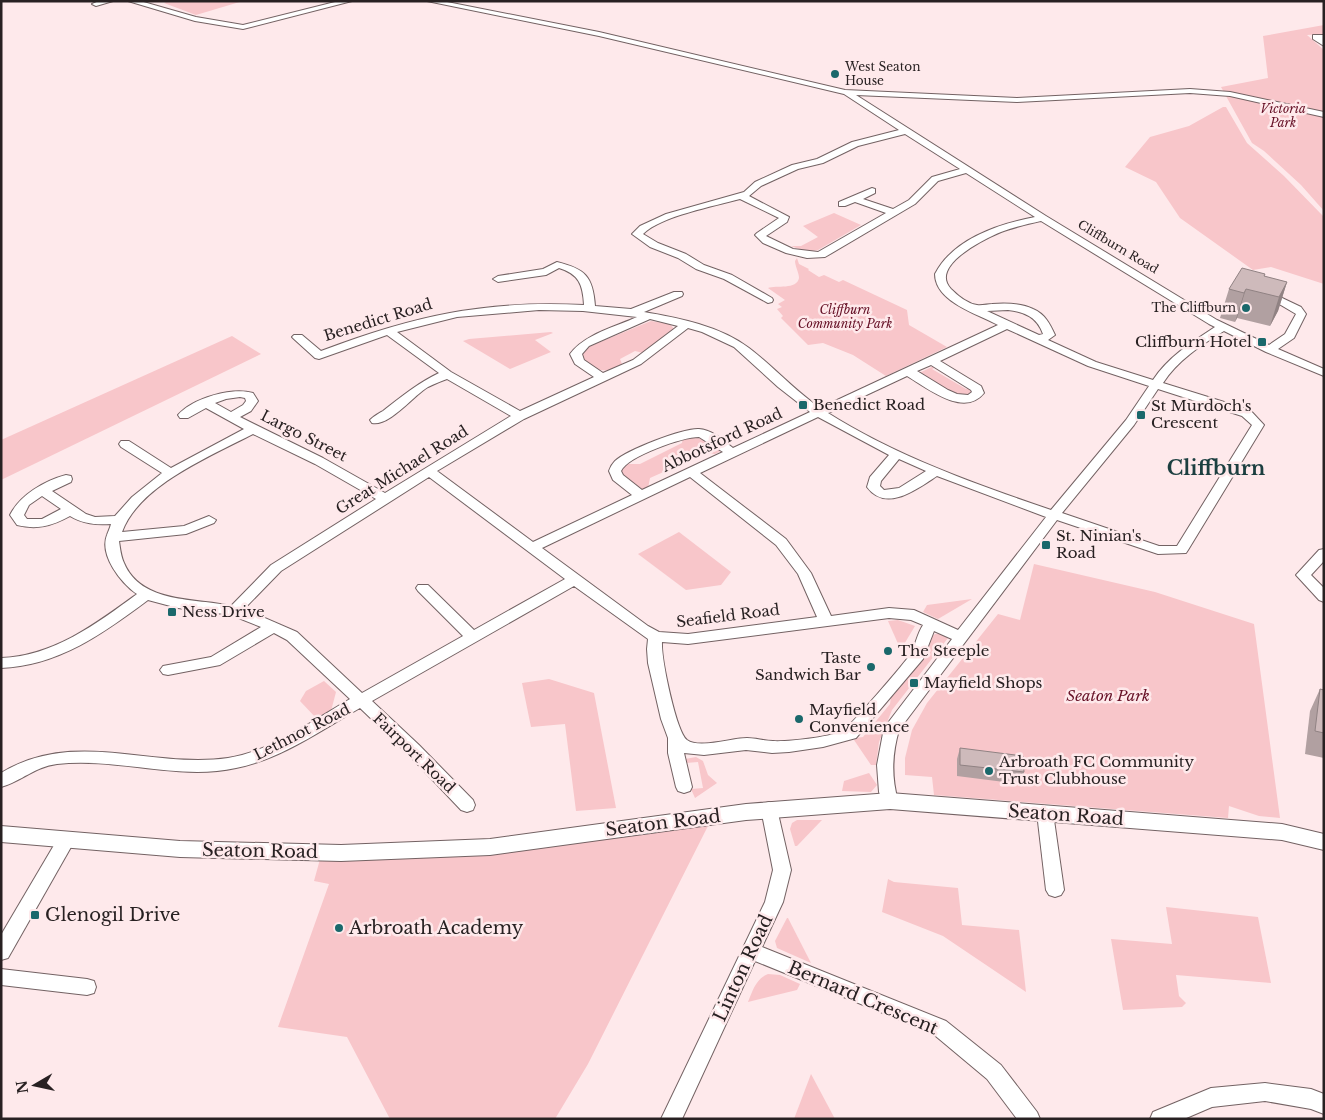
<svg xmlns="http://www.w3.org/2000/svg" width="1325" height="1120" font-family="'Libre Baskerville',serif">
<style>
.green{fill:#f8c6ca}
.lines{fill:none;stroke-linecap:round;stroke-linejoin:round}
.minor-casing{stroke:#736263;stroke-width:2}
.tertiary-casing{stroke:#736263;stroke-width:2}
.minor{fill:#fff;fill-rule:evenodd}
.tertiary{fill:#fff;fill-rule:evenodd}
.wall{fill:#b1a0a1}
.shaded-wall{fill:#908283}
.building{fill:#cebabb;stroke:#908283}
.poi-dot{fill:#1a686b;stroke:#fee9eb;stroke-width:2}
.labels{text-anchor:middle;stroke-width:5;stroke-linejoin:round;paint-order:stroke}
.far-poi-label{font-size:12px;fill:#282122;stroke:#fee9eb;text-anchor:start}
.far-park-label{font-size:12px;font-style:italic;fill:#661026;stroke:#fee9eb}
.far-street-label{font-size:12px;fill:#282122;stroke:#fee9eb}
.street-label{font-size:15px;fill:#282122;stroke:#fee9eb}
.poi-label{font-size:15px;fill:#282122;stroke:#fee9eb;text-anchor:start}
.park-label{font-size:15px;font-style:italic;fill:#661026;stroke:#fee9eb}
.near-street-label{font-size:18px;fill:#282122;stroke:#fee9eb}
.near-poi-label{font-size:18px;fill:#282122;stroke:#fee9eb;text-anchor:start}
.district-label{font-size:20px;font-weight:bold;fill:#1c3f40;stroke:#fee9eb}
</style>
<rect width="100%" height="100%" fill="#fee9eb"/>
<g class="green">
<path d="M168,1H243L196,15L164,3Z"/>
<path d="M1324,25V34L1307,35L1324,50V211L1301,185L1264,151L1252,143L1221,87L1268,78L1263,36Z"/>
<path d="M1223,107H1226L1247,143L1284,176L1324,217V284L1271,267L1253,270L1180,218L1156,182L1125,167L1150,137L1189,126Z"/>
<path d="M834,213L861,225L818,250L807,252L791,246H801L818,237L803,226Z"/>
<path d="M797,258L799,264L809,269L808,270L819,277L824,275L839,282L843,280L907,310L909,325L947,347L886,376L853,355L823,343L808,345L781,318L783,316L777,309L782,307L778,304L785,300L768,288C776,285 797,290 799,278C799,273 795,266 795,261Z"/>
<path d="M651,321L670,324L674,329L643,353L635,351L620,359L622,364C606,374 597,371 582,362L579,352L583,349Z"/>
<path d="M551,332L553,333L535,340L551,352L510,369L463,341L469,339Z"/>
<path d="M232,336L261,354L1,480V440Z"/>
<path d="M936,365L938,366L932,369L966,389L973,386V393C955,401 935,382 919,373Z"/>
<path d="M683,437L707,439L721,451L715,454L706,453L650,478L648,488C637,492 628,482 620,475V467L623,464H640L682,443Z"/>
<path d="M679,532L731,572L721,585L686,590L638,554Z"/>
<path d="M1034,564L1155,592L1254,624L1280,818L1259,816L1229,806L1228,818L934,795L932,777L905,775V758L912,730L927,703L998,614L1020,620Z"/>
<path d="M972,599L938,619L923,612L927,605Z"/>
<path d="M898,620L915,626L903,646H899L888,621Z"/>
<path d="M935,634H941L948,638L892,710L879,742L876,765H871L854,740L856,738L863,737L890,704L891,697L931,637Z"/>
<path d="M549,679L594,693L616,808L576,811L565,724L531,727L522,683Z"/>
<path d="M324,681L336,692L331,711L317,719L300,701L306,691Z"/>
<path d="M696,757L703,761L708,775L717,783L695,798L691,789L703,788L698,762L686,763L685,759Z"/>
<path d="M869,773L877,785L871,792L842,791L844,781Z"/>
<path d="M713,816L588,1064L555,1119H390L347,1037L278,1027L329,884L314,881L322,852L490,847Z"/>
<path d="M822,820L797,846H795L790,829L792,823L797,820Z"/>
<path d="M888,879L894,882L958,888L962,925L1019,930L1026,992L943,936L882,912Z"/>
<path d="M1166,907L1258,917L1271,983L1176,975L1179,996L1186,1003L1182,1007L1123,1010L1111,939L1172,944Z"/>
<path d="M787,918H788L811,963L777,948L775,941Z"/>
<path d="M768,974L780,975L800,984L797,990L748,1002C753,990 756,979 768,974Z"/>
<path d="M811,1074L835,1119H794Z"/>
</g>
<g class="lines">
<defs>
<g id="minor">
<path d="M99,1H113L96,6L92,4Z"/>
<path d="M128,1H140L196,17L243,25L339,1H352L243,29L195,21Z"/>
<path d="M427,1H442L599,32L845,90L1017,98L1190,89L1230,92L1324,112V117L1230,96L1190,93L1017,102L856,95L1046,216L1217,320L1269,345L1285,334L1296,314L1269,298L1272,289H1280L1281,291L1280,297L1301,307L1306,314L1294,338L1278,349L1324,369V376L1266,352L1224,331C1201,345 1177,361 1163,383L1250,410L1264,425L1188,550L1186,553L1158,554L1057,520L899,730C892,754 891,776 898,801L896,806L890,807L884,806L879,792L877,765L884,728L952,639L934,631L923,659L856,738L823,747L789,752L772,753L746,750L704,755L684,753L692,787L690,791L684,793L678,791L676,787L668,753V738L661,719L648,663L647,649L648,639L574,586L372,701L419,745L473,800L475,805L473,810L467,812L461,810L407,753L360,708C320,731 281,759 236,768C178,781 117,757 57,764C34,767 22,781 1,787V773C75,728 150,769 228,758C272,751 312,721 350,699L287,640L274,633L220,665L168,675L163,674L160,670L163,666L211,657L261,627L231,615L178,608L148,600C104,633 58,666 1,668V658C54,656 96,624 137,594C121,583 99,555 107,535C108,532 110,528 111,524C96,525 83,524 70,516C52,526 37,530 17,525L10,515C20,495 44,481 66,475L71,476L72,479L71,482L52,491L86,514L95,517L115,516L132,497L162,473L121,447L119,444L121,441H129L171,468L244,429L206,408L188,418H180L178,415C193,398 232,387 253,393L258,401L251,411L240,417L323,458L385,493L511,416L447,379C441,381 434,384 428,387C414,395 389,427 372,423L370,420C374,416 378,414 383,411C401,397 418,383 439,373L387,335L319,359L315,358L294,339L292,337L294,335H302L321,351C413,316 485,300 584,305C583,285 579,274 559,268L546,275L498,282L493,279L498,276L543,269L557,262C585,269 593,276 595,306L631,309L674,292H682L683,294L682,296L644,312C679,318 720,326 749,348C774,367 794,390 820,408L998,325C978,314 935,302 935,274C953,239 998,224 1035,217L966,173L938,181L915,204L825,257L807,258L786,253L763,243L755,235L757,233L779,218L740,199C715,206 661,216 643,234L658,243L686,254L704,265L732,275L772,298L773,300L772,302L768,303L724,279L696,269L678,258L650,247L632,234L640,226L666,214L744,192L755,182L792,165L817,159L852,142L899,130L844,94L599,36ZM905,134L960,169L932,177L909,200L893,209L863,199L875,193V189L872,188L839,202V206H845L855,202L886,213L818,252L793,249L766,236L787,222L789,217L749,196L761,186L798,169L823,163L858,146ZM1041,221L1209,324L1215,327C1192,342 1168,357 1153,380L1096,362L1048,340L1055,335C1050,324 1045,314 1033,309C1021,303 1006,303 992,304C988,304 981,306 977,305C968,304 957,295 951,289C929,266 984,239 1001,232C1014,227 1028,224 1041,221ZM539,310L583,311L637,317C615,327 585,334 570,354L575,364L594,377L520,411L451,372L397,332L457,317ZM1008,310C1025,312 1037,317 1043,334L1039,335L987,311ZM650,319L678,326L633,360L603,373L584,360L582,354L589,346ZM688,328L702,332L734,347L778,387L810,412L733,448C723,440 712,430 699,429C683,428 627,450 615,461C612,464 610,468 609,471L613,480L632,495L533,542L437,471L524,419L641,364ZM1007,329L1088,366L1149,386L1126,420L1051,510C975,484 896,456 828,413L907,376C927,388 964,418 984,393L981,386L940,361ZM931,365L971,390L972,392L968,395L957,394L948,390L917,371ZM1158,389L1242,416L1252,425L1177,546H1159L1062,513L1134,425ZM240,397L245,398L246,401L243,405L231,412L215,403L226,399ZM818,417L889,455L870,477L867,487C886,513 917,489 937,476L1046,517L958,630L914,610L889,608L831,616L811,573L786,539L700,473ZM253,434L315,464L376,499L271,565L231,606C196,598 141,604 124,563C121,557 120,548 119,541L186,534L214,523L216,520L209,516L184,526L122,532C139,485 211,456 253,434ZM699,437L723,452L642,490L623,475L621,471C628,456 683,437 699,437ZM899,459L926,471L899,488L884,490L880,486L881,481ZM429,477L565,579L474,630L428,585H418L416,588L418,591L463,636L362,693L297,632L244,609L281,571ZM690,477L776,545L798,574L817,617L688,634L659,632L648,626L542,548ZM42,496L61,509L42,519H27L24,515L29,505ZM889,618L911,620L923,625C917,634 916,644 911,653C908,660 850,726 844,730C833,737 787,742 773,741C764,741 756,738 747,738C732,738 699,749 687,740C676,731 661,658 662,642L688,644Z"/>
<path d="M1313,35H1324V46L1313,39Z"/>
<path d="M1324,549V561L1311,575L1324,588V602L1319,600L1296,575L1319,550Z"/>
<path d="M769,802L775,804L777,809L791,870L783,902L762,947L946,1021L1001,1065L1037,1112L1040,1119H1017L987,1079L932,1033L755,961L682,1119H661L765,902L773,870L761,809L763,804Z"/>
<path d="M1045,806L1051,808L1053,813L1064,890L1061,895L1055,897L1049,895L1046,890L1037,813L1039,808Z"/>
<path d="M66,833L72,835L75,840L8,958L1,960V935L60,835Z"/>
<path d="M1,969L87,979L94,981L96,987L94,993L87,995L1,985Z"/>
<path d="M1265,1083L1311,1089L1324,1094V1114L1311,1109L1265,1101L1212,1107L1184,1119H1150L1153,1112L1211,1088Z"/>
</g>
<path id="tertiary" d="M890,793L1282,824L1324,834V850L1282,840L890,809L746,820L490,855L341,861L180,857L1,842V826L180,841L341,845L490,839L746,804Z"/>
</defs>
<use href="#minor" class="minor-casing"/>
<use href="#tertiary" class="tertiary-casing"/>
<use href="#minor" class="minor"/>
<use href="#tertiary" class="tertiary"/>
</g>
<g class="wall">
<path d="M1265,274L1264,277L1287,282L1278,311L1270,326L1237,318L1235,322L1220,318L1229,289Z"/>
<path d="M1320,689L1324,690V758L1305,754L1310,711Z"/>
<path d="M960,748L1024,772L1021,784L957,776V759Z"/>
</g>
<g class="shaded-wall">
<path d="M1287,282L1278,311L1270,326L1279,297Z"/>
<path d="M1246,289L1237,318L1235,322L1244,293Z"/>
</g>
<g class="building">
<path d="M1242,268L1265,274L1264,276L1287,282L1279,297L1246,289L1244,293L1229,289Z"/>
<path d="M1320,689L1324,690V733L1315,731Z"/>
<path d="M960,748L1023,756L1024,772L960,765Z"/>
</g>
<g class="poi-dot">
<circle cx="835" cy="74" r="5"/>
<circle cx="1246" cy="308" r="5"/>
<rect x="1257" y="337" width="10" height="10" rx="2.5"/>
<rect x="798" y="400" width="10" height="10" rx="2.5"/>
<rect x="1136" y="410" width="10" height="10" rx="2.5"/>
<rect x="1041" y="540" width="10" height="10" rx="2.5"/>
<rect x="167" y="607" width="10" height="10" rx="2.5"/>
<circle cx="888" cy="651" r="5"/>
<circle cx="871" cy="667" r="5"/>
<rect x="909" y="678" width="10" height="10" rx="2.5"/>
<circle cx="799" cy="719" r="5"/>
<circle cx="989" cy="771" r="5"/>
<rect x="30" y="910" width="10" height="10" rx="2.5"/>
<circle cx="339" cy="928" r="5"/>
</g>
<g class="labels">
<g class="far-poi-label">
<text x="845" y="71">West Seaton<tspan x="845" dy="14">House</tspan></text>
<text x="1236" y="312" text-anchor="end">The Cliffburn</text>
</g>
<g class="far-park-label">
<text x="1283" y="113">Victoria<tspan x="1283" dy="14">Park</tspan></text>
<text x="845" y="314">Cliffburn<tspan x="845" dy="14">Community Park</tspan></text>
</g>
<g class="far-street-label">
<text transform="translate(1118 247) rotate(31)" y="4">Cliffburn Road</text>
</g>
<g class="street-label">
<text transform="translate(378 320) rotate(-17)" y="5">Benedict Road</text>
<text transform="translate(304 436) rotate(27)" y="5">Largo Street</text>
<text transform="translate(722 440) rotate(-25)" y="5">Abbotsford Road</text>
<text transform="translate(402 470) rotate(-32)" y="5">Great Michael Road</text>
<text transform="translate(728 616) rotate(-7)" y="5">Seafield Road</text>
<text transform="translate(302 732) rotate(-27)" y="5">Lethnot Road</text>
<text transform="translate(414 753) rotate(44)" y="5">Fairport Road</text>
</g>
<g class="poi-label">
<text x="1252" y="347" text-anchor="end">Cliffburn Hotel</text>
<text x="813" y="410">Benedict Road</text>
<text x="1151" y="411">St Murdoch's<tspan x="1151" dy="17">Crescent</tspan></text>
<text x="1056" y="541">St. Ninian's<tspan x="1056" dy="17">Road</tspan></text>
<text x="182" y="617">Ness Drive</text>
<text x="898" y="656">The Steeple</text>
<text x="861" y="663" text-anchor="end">Taste<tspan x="861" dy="17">Sandwich Bar</tspan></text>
<text x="924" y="688">Mayfield Shops</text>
<text x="809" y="715">Mayfield<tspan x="809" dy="17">Convenience</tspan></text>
<text x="999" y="767">Arbroath FC Community<tspan x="999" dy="17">Trust Clubhouse</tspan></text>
</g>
<g class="park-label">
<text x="1108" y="701">Seaton Park</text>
</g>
<g class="near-street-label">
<text transform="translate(1066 815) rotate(4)" y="6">Seaton Road</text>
<text transform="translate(663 823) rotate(-7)" y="6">Seaton Road</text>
<text transform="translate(260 851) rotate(1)" y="6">Seaton Road</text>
<text transform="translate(743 968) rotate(-65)" y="6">Linton Road</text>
<text transform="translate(863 998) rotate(23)" y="6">Bernard Crescent</text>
</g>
<g class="near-poi-label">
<text x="45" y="921">Glenogil Drive</text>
<text x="349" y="934">Arbroath Academy</text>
</g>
<g class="district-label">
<text x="1216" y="475">Cliffburn</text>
</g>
</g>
<rect width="1325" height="1120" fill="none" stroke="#282122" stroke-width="5"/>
<g transform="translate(35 1085) rotate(261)" stroke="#fee9eb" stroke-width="4" paint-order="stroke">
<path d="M0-4L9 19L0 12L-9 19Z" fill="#282122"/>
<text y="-8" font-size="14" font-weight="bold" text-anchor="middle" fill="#282122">N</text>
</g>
</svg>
